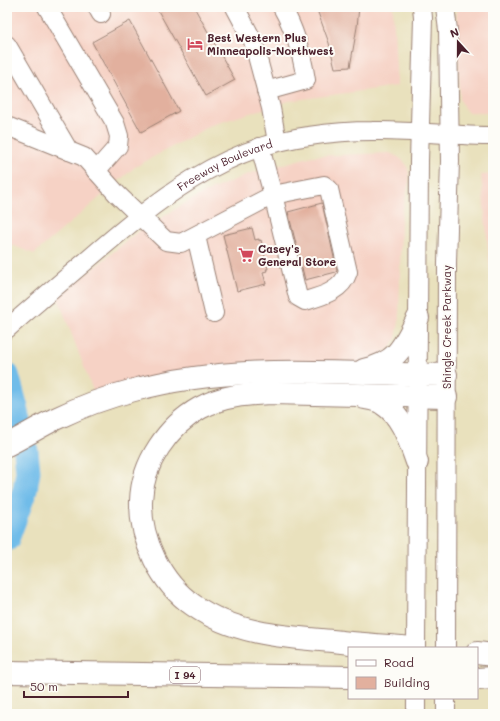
<svg xmlns="http://www.w3.org/2000/svg" width="500" height="721" font-family="Mali,sans-serif">
<style>
.built{fill:#f6d2c5}
.lines{fill:none;stroke-linecap:round;stroke-linejoin:round}
.river{stroke:#6fbce9;stroke-width:25}
.building{fill:#e2b09e}
.minor-casing{stroke:#9a8074;stroke-width:20}
.highway-casing{stroke:#9a8074;stroke-width:24}
.minor{stroke:#fff;stroke-width:18}
.highway{stroke:#fff;stroke-width:22}
.labels{text-anchor:middle;stroke-width:4;stroke-linejoin:round;paint-order:stroke}
.shield{fill:#fdfcf7;stroke:#806168;stroke-width:1}
.shield-label{font-size:10px;font-weight:bold;fill:#4a1f2b}
.poi-label{font-size:11px;font-weight:bold;fill:#4a1f2b;stroke:#fdfcf7;text-anchor:start}
.street-label{font-size:11px;fill:#4a1f2b;stroke:#fdfcf7}
</style>
<rect width="100%" height="100%" fill="#fdfcf7"/>
<filter id="ink" filterUnits="userSpaceOnUse"><feTurbulence type="fractalNoise" baseFrequency=".025" numOctaves="2"/><feDisplacementMap in="SourceGraphic" scale="8" xChannelSelector="R" yChannelSelector="G"/><feConvolveMatrix kernelMatrix="1 2 1 2 8 2 1 2 1" color-interpolation-filters="sRGB"/></filter>
<filter id="wash" filterUnits="userSpaceOnUse"><feTurbulence type="fractalNoise" baseFrequency=".012" numOctaves="4" result="noise"/><feDisplacementMap in="SourceGraphic" scale="16" xChannelSelector="R" yChannelSelector="G"/><feGaussianBlur stdDeviation="0.9" result="paint"/><feColorMatrix in="noise" values="0 0 0 0 0 0 0 0 0 0 0 0 0 0 0 0 0 1.4 0 .05"/><feComposite in="paint" operator="in"/></filter>
<g filter="url(#wash)">
<rect width="100%" height="100%" fill="#e9e1bd"/>
<g class="built">
<path d="M7,7H393L397,86L289,101L212,125L135,167L34,254L7,243Z"/>
<path d="M456,7H493V113L467,112L460,100Z"/>
<path d="M390,153L400,158L406,164L409,173V182L401,218L399,322L396,339L389,349L365,364L95,396L58,298L136,233L197,196L248,174L312,156Z"/>
<path d="M493,174V299L481,175Z"/>
</g>
<g class="lines">
<path class="river" d="M7,375L16,408L26,451L28,471L25,490L7,539"/>
</g>
<g id="blocks">
<g class="building">
<path d="M156,7H194L235,80L206,96Z"/>
<path d="M316,7H359L357,27L350,67L335,68L329,43Z"/>
<path d="M130,21L179,111L141,132L92,42Z"/>
<path d="M322,203L337,271L336,272L305,280L288,212Z"/>
<path d="M252,228L255,240L259,239V241L261,240L268,269H266L267,271L263,272L266,284L237,291L223,235Z"/>
</g>
</g>
</g>
<g filter="url(#ink)">
<use href="#blocks" fill-opacity="0" stroke="#9a8074" stroke-width="1"/>
<g class="lines">
<defs>
<g id="minor">
<path d="M47,7L115,123L119,136L118,146L96,171"/>
<path d="M97,7L101,14"/>
<path d="M235,7L253,41L271,108L277,142"/>
<path d="M445,7L448,30L450,161L447,263L446,648"/>
<path d="M7,45L69,151"/>
<path d="M266,91L306,80C302,54 295,30 282,7"/>
<path d="M7,126L84,157L117,194L166,241L181,243L273,195L260,147"/>
<path d="M324,185L329,189L348,272C342,291 322,296 305,301L298,297L273,195Z"/>
<path d="M196,236L214,313"/>
<path id="s1" d="M7,329C35,304 64,280 92,256C156,201 222,147 309,136C329,133 351,131 372,131C412,130 453,136 493,136"/>
<path d="M416,648L419,161L423,18L422,7"/>
<path d="M416,714V698"/>
<path d="M446,714V698"/>
</g>
<g id="highway">
<path d="M364,370C398,362 403,347 418,318"/>
<path d="M365,398C371,399 378,400 383,404C402,415 410,443 417,462"/>
<path d="M7,445C23,437 39,427 55,419C80,407 107,397 134,390C236,362 342,374 446,375"/>
<path d="M414,648C386,646 359,644 332,641C284,637 234,634 193,605C161,583 140,540 141,501C142,463 168,426 200,408C222,396 246,394 271,393L446,397"/>
<path d="M477,653L493,655"/>
<path d="M7,672L349,677"/>
<path d="M477,679L493,678"/>
</g>
</defs>
<use href="#minor" class="minor-casing"/>
<use href="#highway" class="highway-casing"/>
<use href="#minor" class="minor"/>
<use href="#highway" class="highway"/>
</g>
</g>
<defs>
<symbol id="hotel-bare" viewBox="-9 -9 18 18"><path d="M-6-4.5h1.5V1H6V5H4.5V3h-9V5H-6ZM-4 0a1.8 1.8 0 1 1 3.6 0ZM.5 0V-2.5h3Q6-2.5 6 0Z" fill="#d1495b" stroke="#fdfcf7" stroke-width="2.5" paint-order="stroke"/></symbol>
<symbol id="supermarket-bare" viewBox="-9 -9 18 18"><path d="M-6-5.5h2.5l.6 2H6L4.5 2H-2.5L-4.4-4H-6ZM-1.5 3.2a1.3 1.3 0 1 0 .1 0ZM3 3.2a1.3 1.3 0 1 0 .1 0Z" fill="#d1495b" stroke="#fdfcf7" stroke-width="2.5" paint-order="stroke"/></symbol>
</defs>
<g fill-rule="evenodd">
<use href="#hotel-bare" x="184" y="33" width="22" height="22"/>
<use href="#supermarket-bare" x="235" y="244" width="22" height="22"/>
</g>
<g class="labels">
<rect class="shield" x="170" y="667" width="30" height="16" rx="3"/>
<g class="shield-label">
<text x="185" y="679">I 94</text>
</g>
<g class="poi-label">
<text x="207" y="42">Best Western Plus<tspan x="207" dy="13">Minneapolis-Northwest</tspan></text>
<text x="258" y="253">Casey's<tspan x="258" dy="13">General Store</tspan></text>
</g>
<g class="street-label">
<text dy="4" stroke="none"><textPath href="#s1" startOffset="274">Freeway Boulevard</textPath></text>
<text transform="translate(447 327) rotate(-90)" y="4">Shingle Creek Parkway</text>
</g>
</g>
<rect width="500" height="721" fill="none" stroke="#fdfcf7" stroke-width="24"/>
<rect x="348" y="647" width="130" height="52" fill="#fdfcf7" stroke="#b5a4a5"/>
<rect x="356" y="660" width="20" height="6" fill="#ffffff" stroke="#b5a4a5"/>
<text x="384" y="667" font-size="12" fill="#4a1f2b">Road</text>
<rect x="356" y="677" width="20" height="12" fill="#e2b09e" stroke="#b5a4a5"/>
<text x="384" y="687" font-size="12" fill="#4a1f2b">Building</text>
<g transform="translate(458 42) rotate(339)" stroke="#fdfcf7" stroke-width="3" paint-order="stroke">
<path d="M0-3L7 15L0 10L-7 15Z" fill="#4a1f2b"/>
<text y="-6" font-size="11" font-weight="bold" text-anchor="middle" fill="#4a1f2b">N</text>
</g>
<path d="M24 691v6h104v-6" fill="none" stroke="#4a1f2b" stroke-width="2"/>
<text x="30" y="691" font-size="12" fill="#4a1f2b" stroke="#fdfcf7" stroke-width="3" paint-order="stroke">50 m</text>
</svg>
